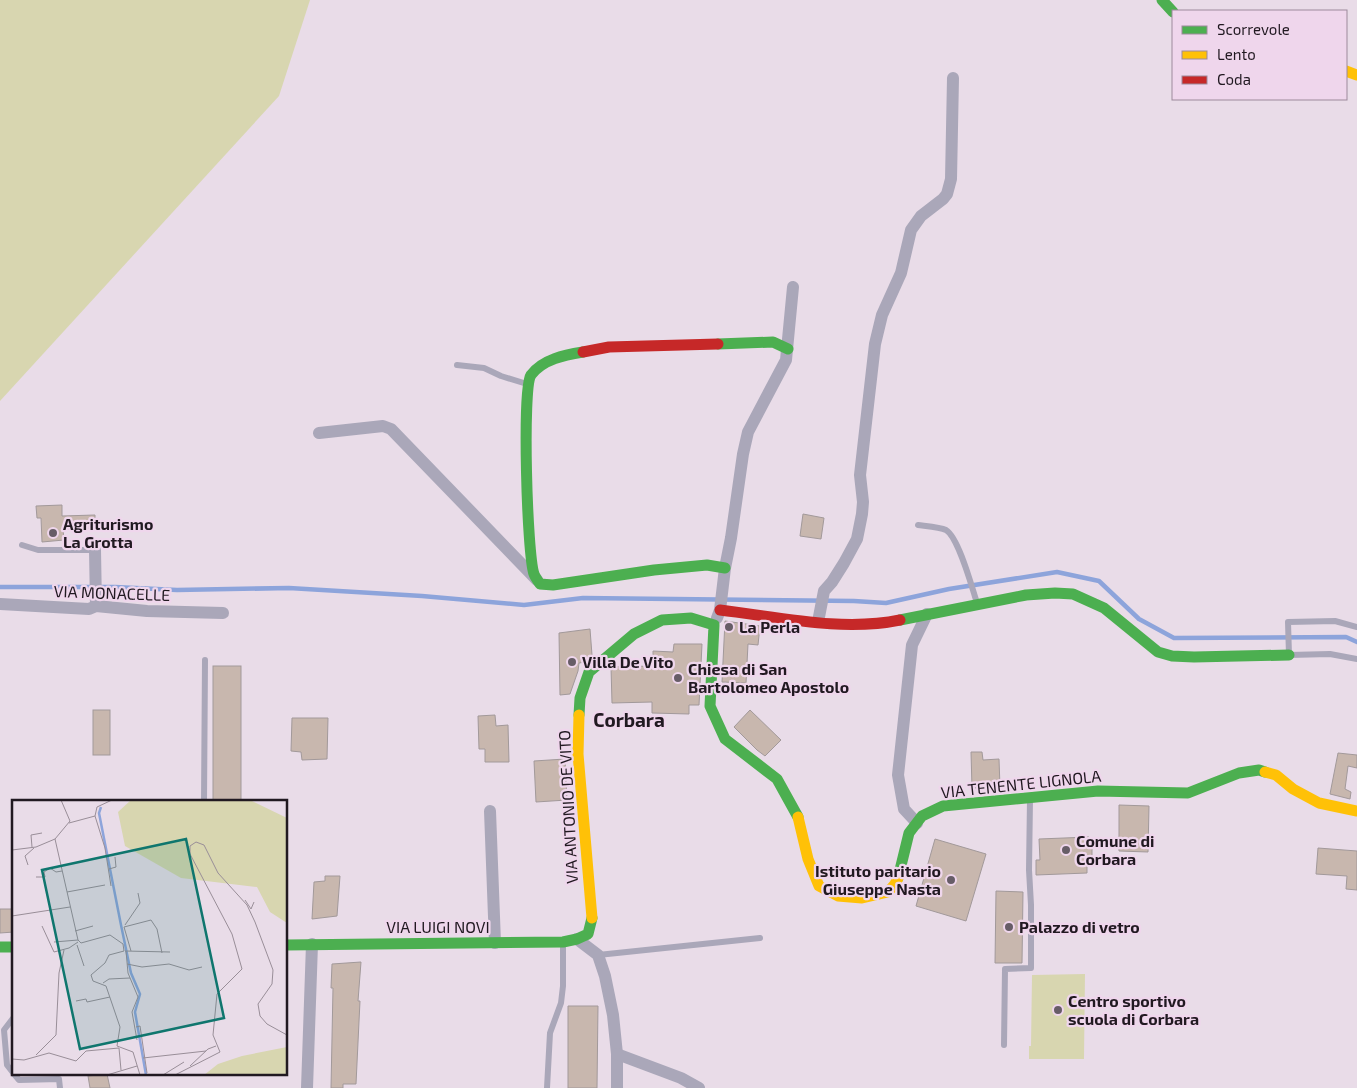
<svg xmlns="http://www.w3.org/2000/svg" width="1357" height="1088" font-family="'Exo 2',sans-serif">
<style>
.green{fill:#d8d6b0}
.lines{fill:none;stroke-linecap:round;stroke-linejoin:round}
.stream{stroke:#8da4db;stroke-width:4.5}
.building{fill:#c8b7ae;stroke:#a2999a}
.lane{stroke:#aaa7b9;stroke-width:6}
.street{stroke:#aaa7b9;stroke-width:12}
.fast{stroke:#4caf50;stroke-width:11}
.slow{stroke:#ffc107;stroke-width:11}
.jam{stroke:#c62828;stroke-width:11}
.poi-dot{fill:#675d67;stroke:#efd6ec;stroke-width:2}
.labels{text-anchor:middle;stroke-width:4.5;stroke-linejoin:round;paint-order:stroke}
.poi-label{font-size:16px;font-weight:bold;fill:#211921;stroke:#efd6ec;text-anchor:start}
.street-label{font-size:16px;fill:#211921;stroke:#efd6ec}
.quarter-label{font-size:19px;font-weight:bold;fill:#211921;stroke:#efd6ec}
.inset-river{fill:none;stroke:#8da4db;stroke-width:2.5}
.inset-road{fill:none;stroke:#998e98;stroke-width:1}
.view{fill:#0f766e;fill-opacity:0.15;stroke:#0f766e;stroke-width:2.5}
.inset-edge{fill:none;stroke:#211921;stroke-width:2.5}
</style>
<rect width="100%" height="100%" fill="#e9dce8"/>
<g class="green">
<path d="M0,0H310L279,96L0,401Z"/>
<path d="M1085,974L1084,1059H1029V1046H1031L1032,975Z"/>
</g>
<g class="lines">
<path class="stream" d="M0,587H115L177,590L289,588L422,596L524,605L583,598L854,601L886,603L949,589L1057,572L1099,581L1139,619L1174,638L1346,637L1357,642"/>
</g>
<g class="building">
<path d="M62,505V516L95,515V528L63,529L64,540L42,542L41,518H37L36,506Z"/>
<path d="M803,514L824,518L821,539L800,536Z"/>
<path d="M725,621L760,626L758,645L748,644L746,683L722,682Z"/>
<path d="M590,629L592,655L588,657V659L585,662L579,663L578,671L570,694L560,695L559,633Z"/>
<path d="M674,644H702L699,705H689V714L652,713V702L612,703L611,667L653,666V651L673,652Z"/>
<rect x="213" y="666" width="28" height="136"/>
<rect x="93" y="710" width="17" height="45"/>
<path d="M750,710L781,740L765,756L757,750L734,727Z"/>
<path d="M495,715L496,726L508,725L509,762H485V749H479L478,716Z"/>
<path d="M292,718H328L327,759L302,760L301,752L291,751Z"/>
<path d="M971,752H982L983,760L999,759L1000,787L972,788Z"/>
<path d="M1338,753L1357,755V768L1348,766L1345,789L1351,792L1350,799L1330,794Z"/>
<path d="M565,759L567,800L536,802L534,761Z"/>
<path d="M1119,805L1149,806L1148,852L1119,851Z"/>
<path d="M1089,837V842H1092V858H1087V873L1036,875V860H1040L1039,839Z"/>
<path d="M935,839L986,854L966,921L916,906Z"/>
<path d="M1318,848L1357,851V890L1346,889L1347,876L1316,874Z"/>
<path d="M325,876H340L337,916L312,919L314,882L325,881Z"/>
<path d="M996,891L1023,892L1022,963H995Z"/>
<path d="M0,909H14V932L0,933Z"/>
<path d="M361,962L358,1001H360L356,1084H343V1088H331L333,988H331L332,964Z"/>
<path d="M568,1006H598L597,1088H568Z"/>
<path d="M107,1074L110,1088H90L88,1076Z"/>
</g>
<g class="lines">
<g class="lane">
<path d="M457,365L484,368L501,376L527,384"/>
<path d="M918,525C925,526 940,527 946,530C959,538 972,588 977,603"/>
<path d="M22,545L38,550H95"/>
<path d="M1357,627L1335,621L1288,622L1289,655L1330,654L1357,659"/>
<path d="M204,802L205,660"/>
<path d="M598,955L760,938"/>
<path d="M14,1017L4,1030L7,1065L14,1074"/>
<path d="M1004,1045L1005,969L1031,968V905L1029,870L1030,799"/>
<path d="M14,1074L19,1080L59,1079L60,1088"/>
<path d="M547,1088L550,1033L561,1003L563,986V943"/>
</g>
<g class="street">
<path d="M319,433L383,426L391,429L537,580"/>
<path d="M95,550L96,606"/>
<path d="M0,604L89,609L96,606L147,611L223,613"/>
<path d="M717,618L720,610L725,568L731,538L743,454L748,432L786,360L793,287"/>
<path d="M818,622L824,591L832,582L844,563L857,539L862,514L863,502L860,475L875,344L882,315L901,273L911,230L921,216L943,199L947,194L951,179L953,78"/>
<path d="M490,811L495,943"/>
<path d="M917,823L904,809L898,775L912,645L927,614"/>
<path d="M577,939L598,955L605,976L613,1015L617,1054V1088"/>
<path d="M617,1054L681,1078L699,1088"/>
<path d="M307,1088L312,944"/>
</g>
<g class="fast">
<path d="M1162,0L1173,12"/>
<path d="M718,344L773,342L788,349"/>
<path d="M583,352C565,355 543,359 531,375C522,388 527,554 534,574C535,577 538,581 540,584L553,585L654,570L707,565L725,568"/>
<path d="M900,620L1026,595L1055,593L1073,594L1104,608L1158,652L1172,656L1194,657L1289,655"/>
<path d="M579,715L580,698L589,672L634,634L662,620L691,618L714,625L710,706L725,739L777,779L798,817"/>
<path d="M898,878L909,833L922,816L943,806L1098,791L1188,793L1239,773L1259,770L1265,772"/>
<path d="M286,945L563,942L577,939L588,934L592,918"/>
<path d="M0,947H14"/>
</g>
<g class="slow">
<path d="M1346,71L1357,75"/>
<path d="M579,715L578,754L592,918"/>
<path d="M1265,772L1276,775L1293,789L1319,803L1357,811"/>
<path d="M798,817L808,859L819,886L838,896L862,898L888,892L895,884L898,878"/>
</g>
<g class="jam">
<path d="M583,352L609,347L718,344"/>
<path d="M720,610C779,617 842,632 900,620"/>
</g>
</g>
<g class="poi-dot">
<circle cx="53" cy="533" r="5"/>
<circle cx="729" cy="627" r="5"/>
<circle cx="572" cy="662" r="5"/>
<circle cx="678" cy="678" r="5"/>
<circle cx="1066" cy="850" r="5"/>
<circle cx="951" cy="880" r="5"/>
<circle cx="1009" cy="927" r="5"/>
<circle cx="1058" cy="1010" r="5"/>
</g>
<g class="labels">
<g class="poi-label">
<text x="63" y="530">Agriturismo<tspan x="63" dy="18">La Grotta</tspan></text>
<text x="739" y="633">La Perla</text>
<text x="582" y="668">Villa De Vito</text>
<text x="688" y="675">Chiesa di San<tspan x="688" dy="18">Bartolomeo Apostolo</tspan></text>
<text x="1076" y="847">Comune di<tspan x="1076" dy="18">Corbara</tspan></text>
<text x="941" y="877" text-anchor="end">Istituto paritario<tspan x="941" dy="18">Giuseppe Nasta</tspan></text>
<text x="1019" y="933">Palazzo di vetro</text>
<text x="1068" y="1007">Centro sportivo<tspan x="1068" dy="18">scuola di Corbara</tspan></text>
</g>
<g class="street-label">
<text transform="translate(112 593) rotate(2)" y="6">VIA MONACELLE</text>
<text transform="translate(1021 784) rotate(-6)" y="6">VIA TENENTE LIGNOLA</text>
<text transform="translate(568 807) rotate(-93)" y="6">VIA ANTONIO DE VITO</text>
<text x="438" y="933">VIA LUIGI NOVI</text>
</g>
<g class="quarter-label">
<text x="629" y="727">Corbara</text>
</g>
</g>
<g transform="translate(12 800)">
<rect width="275" height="275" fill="#e9dce8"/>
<path d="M119,0H238L275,18V123L258,112L245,87L169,78L113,46L106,12ZM275,247V275H192L206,264L230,256Z" fill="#d8d6b0"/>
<path class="inset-river" d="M89,7L87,13L109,125L119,173L128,194L123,212L134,275"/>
<path class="inset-road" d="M49,0L58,21L43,39L66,140L69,143L98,135L111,144L112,151L97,155L93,163L79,175L81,181L94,186L108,227L105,246L121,252L128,275M57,23L83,16M20,47L19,35L30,33M0,50L24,47L43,39M16,65L13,56L22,48M97,69L104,67L103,57M24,77H33L32,72L38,68L44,72L50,71M99,86L93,48L83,16L85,7L100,0M55,92L93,85M233,100L239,109L242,102M0,116L58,107M113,125L128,103L126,93M30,126L42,152L57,148L66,142M63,131L81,126M42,142L66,140M65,145L72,166M113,151L158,152M114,151L116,173L126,197L120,212L125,240M119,151L112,127L139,120L145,129L150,153M115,164L130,167L157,164L177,170L190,167M91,183L97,179L118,178M64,201L74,199L75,202L98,197M124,227L128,226L135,273M24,255L44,235L47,173L52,150M131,258L194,251M0,259L12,260L37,253L64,261L74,251L107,248L109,270M178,266L196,249L204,246M95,275L125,266M151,275L172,262M163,275L208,252L201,235L205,194L230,169L220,134L178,54V46L184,42L192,45L206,73L235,105L243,122L261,170L260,184L246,204L248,216L255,224L275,235"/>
<path class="view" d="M174,39L212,218L68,249L30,70Z"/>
<rect width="275" height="275" class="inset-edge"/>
</g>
<rect x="1172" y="10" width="175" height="90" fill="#efd6ec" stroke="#9d8a9b"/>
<rect x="1182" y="26" width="25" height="8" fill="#4caf50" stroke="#9d8a9b"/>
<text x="1217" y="35" font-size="15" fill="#211921">Scorrevole</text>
<rect x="1182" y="51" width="25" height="8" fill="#ffc107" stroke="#9d8a9b"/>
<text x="1217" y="60" font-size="15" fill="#211921">Lento</text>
<rect x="1182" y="76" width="25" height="8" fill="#c62828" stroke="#9d8a9b"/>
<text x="1217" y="85" font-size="15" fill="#211921">Coda</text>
</svg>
